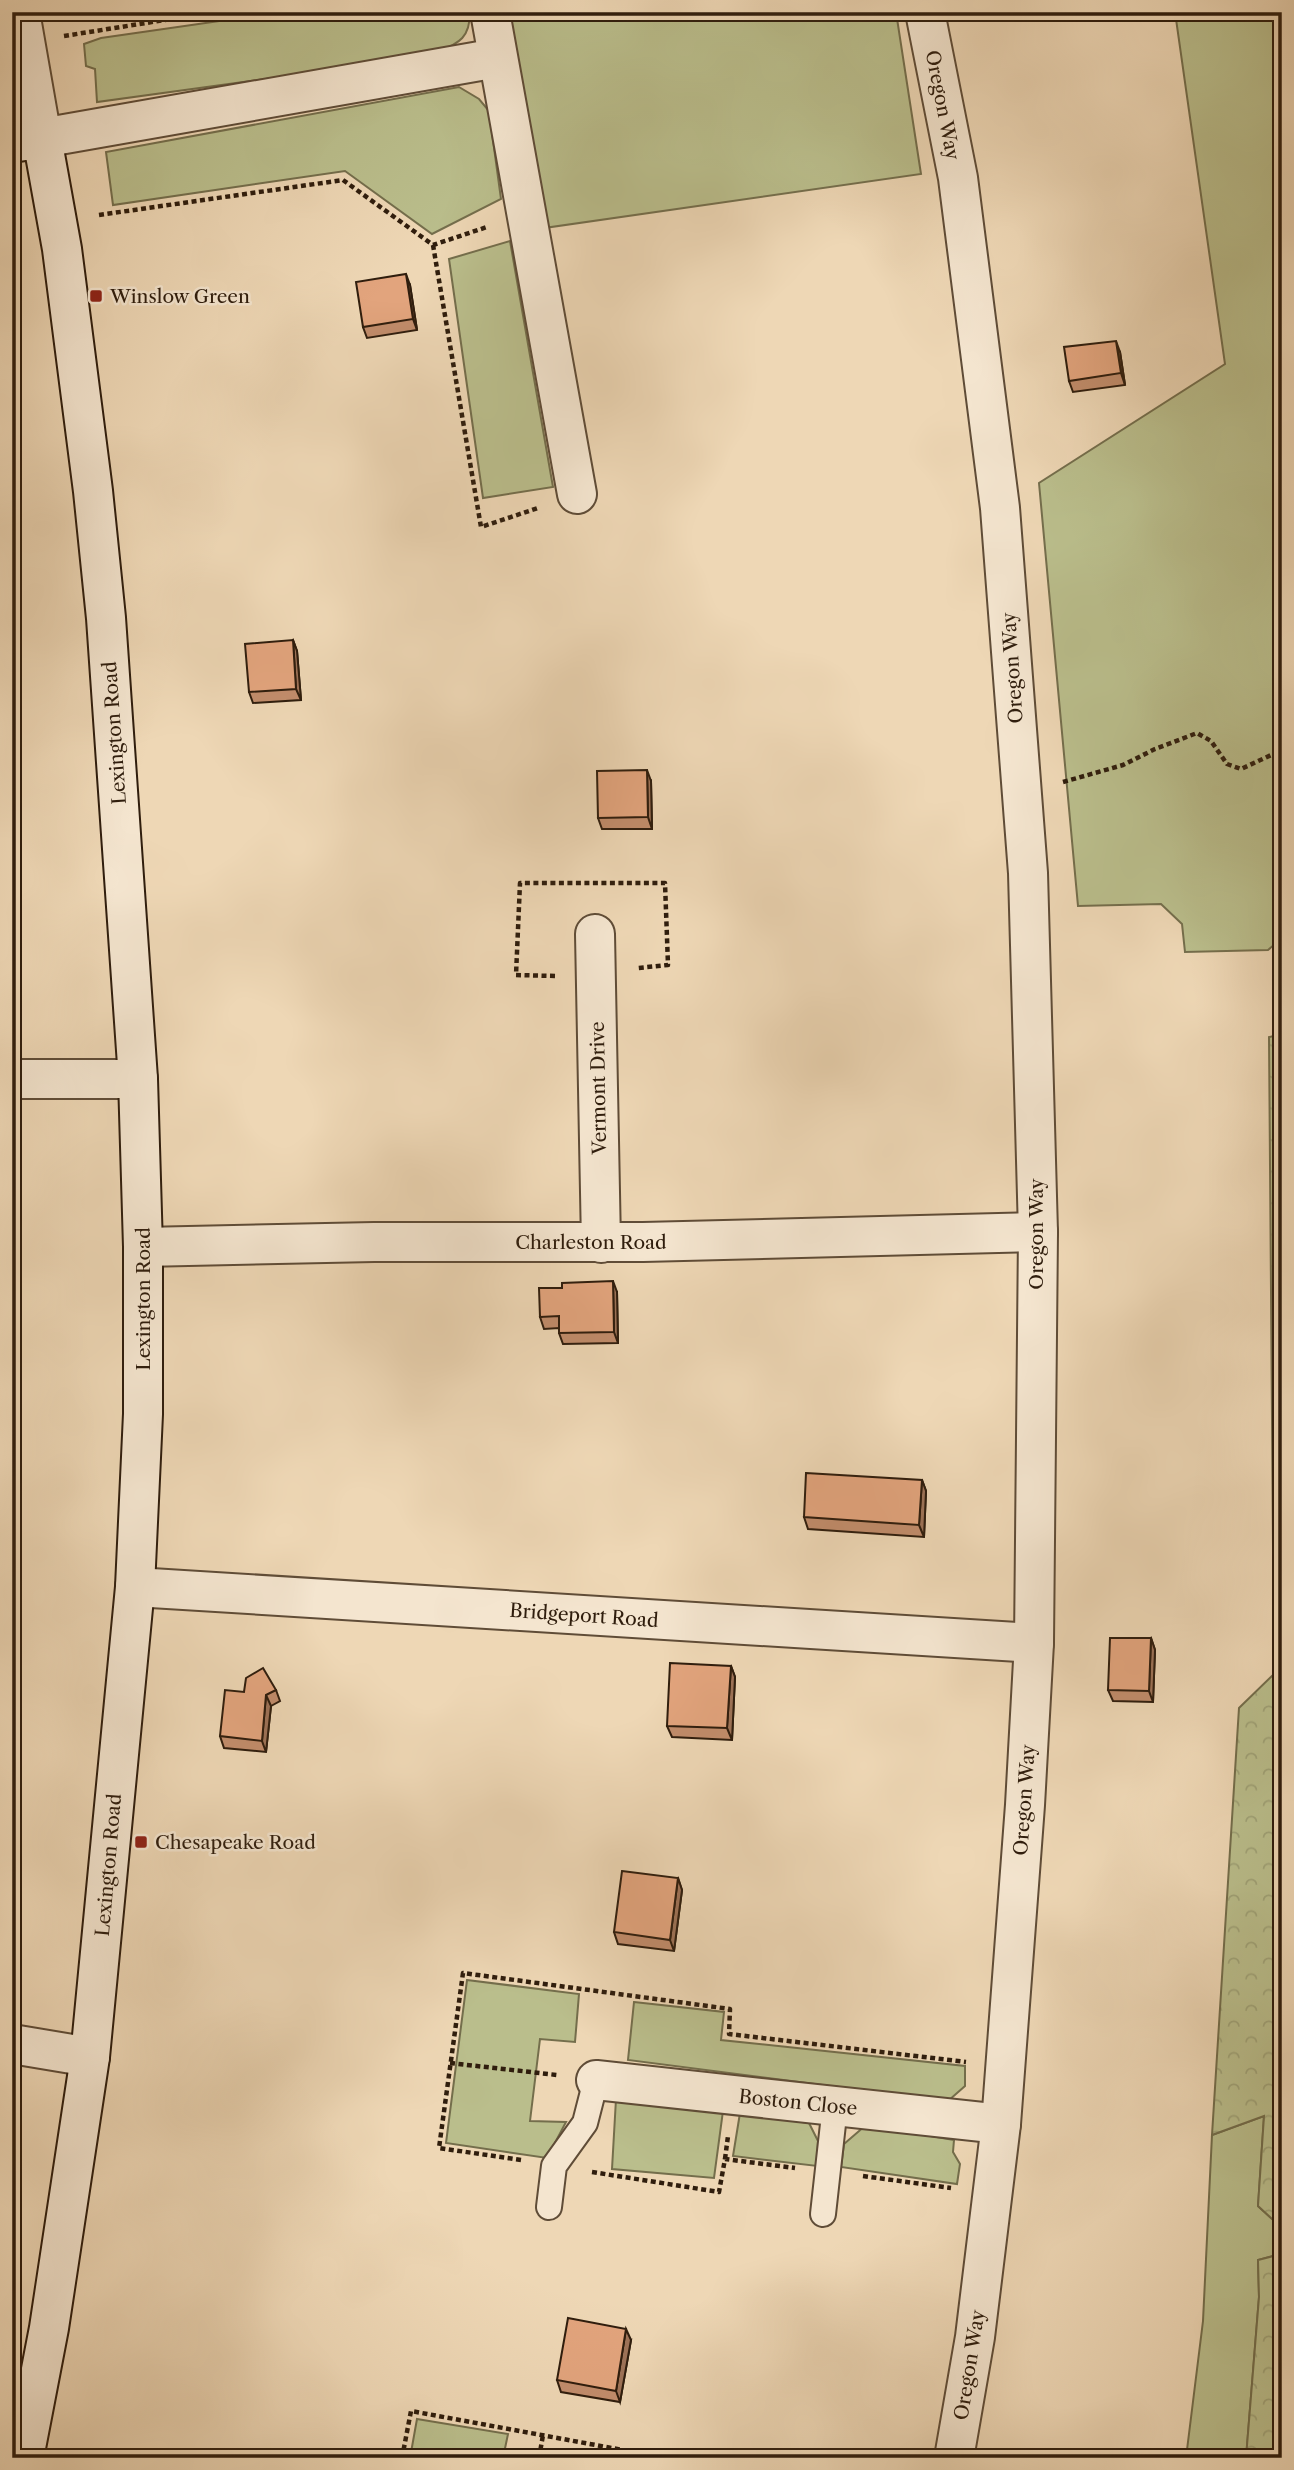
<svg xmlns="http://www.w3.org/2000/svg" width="1294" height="2470" font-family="'Libre Caslon Text',serif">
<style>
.green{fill:#babe8c;stroke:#746e4c;stroke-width:2}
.forest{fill:url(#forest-crowns);stroke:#746e4c;stroke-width:2}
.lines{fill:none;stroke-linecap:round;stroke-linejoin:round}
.lane-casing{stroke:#5f4c37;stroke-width:28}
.street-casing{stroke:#5f4c37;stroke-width:42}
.secondary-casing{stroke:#2f1d0d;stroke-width:42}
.path{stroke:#2f1d0d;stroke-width:4.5;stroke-dasharray:5 3.5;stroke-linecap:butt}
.lane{stroke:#f4e5cf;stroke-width:24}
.street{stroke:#f4e5cf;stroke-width:38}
.secondary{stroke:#f4e5cf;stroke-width:38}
.wall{fill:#c28d6c;stroke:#2f1d0d;stroke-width:2}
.shaded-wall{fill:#9e7358;stroke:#2f1d0d;stroke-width:2}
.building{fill:#e2a47d;stroke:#2f1d0d;stroke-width:2}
.poi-dot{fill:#8f2418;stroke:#f4e5cf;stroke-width:2.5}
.labels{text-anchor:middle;stroke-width:5;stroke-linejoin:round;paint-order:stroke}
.street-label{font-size:19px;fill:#2f1d0d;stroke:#f4e5cf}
.poi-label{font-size:19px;fill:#2f1d0d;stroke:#f4e5cf;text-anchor:start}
</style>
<defs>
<pattern id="forest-crowns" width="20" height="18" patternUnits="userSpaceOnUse" patternTransform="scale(1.75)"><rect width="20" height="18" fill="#babe8c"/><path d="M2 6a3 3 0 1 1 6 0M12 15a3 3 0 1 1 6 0" fill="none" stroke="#a0a378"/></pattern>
</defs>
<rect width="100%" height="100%" fill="#eed7b5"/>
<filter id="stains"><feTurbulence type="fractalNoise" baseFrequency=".00286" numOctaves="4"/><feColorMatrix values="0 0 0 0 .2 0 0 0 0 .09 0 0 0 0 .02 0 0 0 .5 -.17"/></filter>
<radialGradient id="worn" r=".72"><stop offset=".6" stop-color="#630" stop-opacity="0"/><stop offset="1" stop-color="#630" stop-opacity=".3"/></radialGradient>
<g class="green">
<path d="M283,12H470C470,37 460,43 438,52L288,76L97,102L95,69L86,66L84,44L101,38Z"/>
<path d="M508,12H896L921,174L544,228Z"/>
<path d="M1175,12H1282V938L1268,950L1185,952L1182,924L1161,904L1078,906L1039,483L1225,364Z"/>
<path d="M459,87L479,99L489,111L501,199L432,234L345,171L113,205L106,152Z"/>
<path d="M510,241L553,487L483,498L449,259Z"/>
<path d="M467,1980L579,1994L575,2042L540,2039L530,2121L566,2122L547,2158L446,2143Z"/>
<path d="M634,2002L724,2012L721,2040L965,2066V2086L948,2101L628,2060Z"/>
<path d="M616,2099L723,2111L714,2178L612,2169Z"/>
<path d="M740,2113L809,2123L818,2141L817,2166L733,2156Z"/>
<path d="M1264,2116L1258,2206L1282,2228L1281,2254L1258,2260L1259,2297L1246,2458H1186L1203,2321L1212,2135Z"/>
<path d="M866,2125L954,2140L953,2152L960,2164L957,2184L841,2167L844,2144Z"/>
<path d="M417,2419L508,2434L503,2458H410Z"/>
</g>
<g class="forest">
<path d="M1282,1035V2228L1258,2206L1264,2116L1212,2135L1239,1708L1274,1674L1269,1037Z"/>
<path d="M1282,2248V2458H1246L1259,2297L1258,2260L1281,2254Z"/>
</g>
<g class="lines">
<defs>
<g id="lane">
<path d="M549,2207L554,2166L585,2123L596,2080"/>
<path d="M823,2214L835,2106"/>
</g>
<g id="street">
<path d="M20,12L42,138L497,58"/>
<path d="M490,12L577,494"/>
<path d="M925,12L958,178L1000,508L1028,873L1038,1232L1034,1643L1025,1805L1001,2124L975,2337L954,2458"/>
<path d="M595,934L601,1243"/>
<path d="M12,1079H138"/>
<path d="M143,1247L374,1242H643L1038,1232"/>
<path d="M135,1587L1034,1643"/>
<path d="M12,2044L90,2057"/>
<path d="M596,2080L1001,2124"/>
</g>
<path id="secondary" d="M12,143L42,138L62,249L93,491L106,618L138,1079L143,1247V1414L135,1587L90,2057L49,2328L24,2458"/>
</defs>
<use href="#lane" class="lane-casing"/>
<use href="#street" class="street-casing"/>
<use href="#secondary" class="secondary-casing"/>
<g class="path">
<path d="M64,36L215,12"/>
<path d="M99,215L343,180L433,245L487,227"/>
<path d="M433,245L481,527L538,508"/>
<path d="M1063,782L1123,765L1155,749L1197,733L1211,741L1227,764L1241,769L1282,750"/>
<path d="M555,976L516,975L520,883H665L668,965L638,968V970"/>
<path d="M450,2063L557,2075"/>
<path d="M725,2159L728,2136"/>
<path d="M521,2160L439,2148L463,1973L730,2009L729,2034L966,2062"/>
<path d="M592,2172L719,2192L725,2159L795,2168"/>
<path d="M863,2176L951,2188"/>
<path d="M402,2458L411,2411L666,2458"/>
<path d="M539,2458L543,2435"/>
</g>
<use href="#lane" class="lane"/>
<use href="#street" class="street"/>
<use href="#secondary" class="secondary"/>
</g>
<g class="wall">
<path d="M410,285L417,330L367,338L363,327Z"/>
<path d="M1120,352L1125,385L1073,392L1069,381Z"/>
<path d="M293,640L297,651L301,700L253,703L249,692Z"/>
<path d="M651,781L652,829H602L598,818Z"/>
<path d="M617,1292L618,1343L563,1344L559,1333V1328L544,1329L540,1317Z"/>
<path d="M922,1480L926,1491L924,1537L808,1529L804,1517Z"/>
<path d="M1151,1638L1155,1650L1153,1702L1113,1701L1108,1690Z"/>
<path d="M731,1666L735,1677L732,1740L672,1737L667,1726Z"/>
<path d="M276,1690L280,1701L271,1706L266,1752L224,1748L220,1736L244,1692Z"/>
<path d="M678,1878L682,1890L674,1951L618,1944L614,1932Z"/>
<path d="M631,2340L620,2402L561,2392L557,2380Z"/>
</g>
<g class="shaded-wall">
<path d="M406,274L410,285L417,330L413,319Z"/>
<path d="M1116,341L1120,352L1125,385L1121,373Z"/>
<path d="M293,640L297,651L301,700L296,689Z"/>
<path d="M647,770L651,781L652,829L648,817Z"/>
<path d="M613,1281L617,1292L618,1343L614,1332Z"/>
<path d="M922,1480L926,1491L924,1537L919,1525Z"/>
<path d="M1151,1638L1155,1650L1153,1702L1149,1691Z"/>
<path d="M731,1666L735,1677L732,1740L727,1728Z"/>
<path d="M266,1695L271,1706L266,1752L262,1741Z"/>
<path d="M678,1878L682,1890L674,1951L670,1940Z"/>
<path d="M626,2329L631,2340L620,2402L616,2391Z"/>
</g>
<g class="building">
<path d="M406,274L413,319L363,327L356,282Z"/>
<path d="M1116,341L1121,373L1069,381L1064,347Z"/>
<path d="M293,640L296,689L249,692L245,644Z"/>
<path d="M647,770L648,817L598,818L597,771Z"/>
<path d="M613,1281L614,1332L559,1333V1316L540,1317L539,1288H562V1283Z"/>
<path d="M806,1473L922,1480L919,1525L804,1517Z"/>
<path d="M1110,1638H1151L1149,1691L1108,1690Z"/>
<path d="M670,1663L731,1666L727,1728L667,1726Z"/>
<path d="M263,1668L276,1690L266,1695L262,1741L220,1736L225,1690L244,1692L246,1678Z"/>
<path d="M622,1871L678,1878L670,1940L614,1932Z"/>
<path d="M568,2318L626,2329L616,2391L557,2380Z"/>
</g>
<g class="poi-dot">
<rect x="89" y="289" width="14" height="14" rx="3.5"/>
<rect x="134" y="1835" width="14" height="14" rx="3.5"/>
</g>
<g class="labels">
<g class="street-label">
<text transform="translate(943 105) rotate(79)" y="7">Oregon Way</text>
<text transform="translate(1012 668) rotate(-94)" y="7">Oregon Way</text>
<text transform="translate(114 733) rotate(-94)" y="7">Lexington Road</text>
<text transform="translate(598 1088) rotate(-91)" y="7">Vermont Drive</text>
<text transform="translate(1036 1234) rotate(-90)" y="7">Oregon Way</text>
<text x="591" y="1249">Charleston Road</text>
<text transform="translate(143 1299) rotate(-90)" y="7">Lexington Road</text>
<text transform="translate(584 1615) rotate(4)" y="7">Bridgeport Road</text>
<text transform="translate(1024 1800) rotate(-86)" y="7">Oregon Way</text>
<text transform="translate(108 1865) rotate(-85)" y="7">Lexington Road</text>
<text transform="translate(798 2102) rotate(6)" y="7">Boston Close</text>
<text transform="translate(969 2365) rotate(-81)" y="7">Oregon Way</text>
</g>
<g class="poi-label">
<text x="110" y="303">Winslow Green</text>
<text x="155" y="1849">Chesapeake Road</text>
</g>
</g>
<rect width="1294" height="2470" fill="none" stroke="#eed7b5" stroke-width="42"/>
<rect x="14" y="14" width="1266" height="2442" fill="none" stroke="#2f1d0d" stroke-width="3.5"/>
<rect x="21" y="21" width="1252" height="2428" fill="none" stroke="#2f1d0d" stroke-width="2"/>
<rect width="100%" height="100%" filter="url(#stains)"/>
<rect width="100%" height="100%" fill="url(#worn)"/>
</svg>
